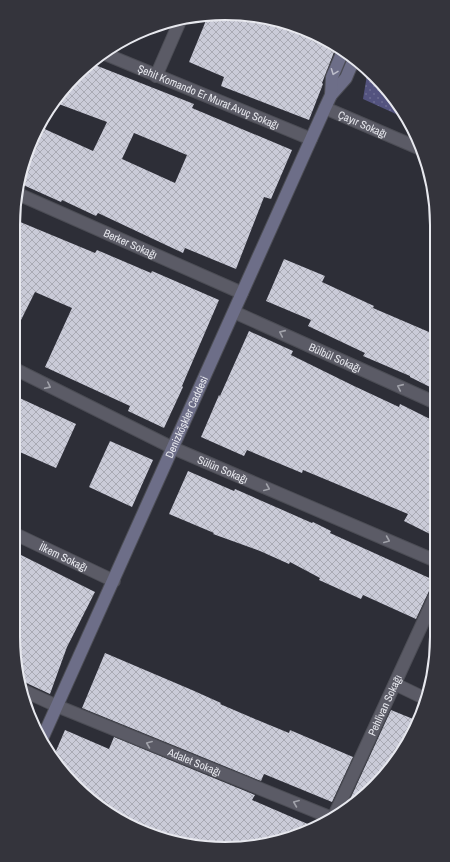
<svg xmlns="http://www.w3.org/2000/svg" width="450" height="862" font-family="'Archivo Narrow',sans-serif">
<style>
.park{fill:url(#park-dots)}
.building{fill:url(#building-cross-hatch);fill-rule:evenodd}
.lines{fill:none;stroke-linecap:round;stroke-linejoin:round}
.street-casing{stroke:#4c4d55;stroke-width:14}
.secondary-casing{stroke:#4c4d55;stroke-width:14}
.street{stroke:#5b5b66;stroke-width:12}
.secondary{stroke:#6d6e88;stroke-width:12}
.oneway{stroke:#bcbdca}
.oneway2{stroke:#a1a2aa}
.labels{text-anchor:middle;stroke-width:4;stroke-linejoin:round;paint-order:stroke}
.street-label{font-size:11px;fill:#e7e8ee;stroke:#24242d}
.rim{fill:none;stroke:#e7e8ee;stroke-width:2}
</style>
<defs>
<pattern id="park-dots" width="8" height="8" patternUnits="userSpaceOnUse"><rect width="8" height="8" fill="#53537f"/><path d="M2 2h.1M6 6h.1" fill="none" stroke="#6c6c91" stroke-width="1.8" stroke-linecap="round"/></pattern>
<pattern id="building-cross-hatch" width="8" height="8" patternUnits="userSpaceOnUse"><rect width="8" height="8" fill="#cacbd8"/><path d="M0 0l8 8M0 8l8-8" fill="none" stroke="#a9aab4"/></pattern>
</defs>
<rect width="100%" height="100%" fill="#2d2e37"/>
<path class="park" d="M368,69L393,96L407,119L363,99Z"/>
<g class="building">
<path d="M239,13L319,35L336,47L322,83L323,84L309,120L221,86L224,77L189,62L207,18Z"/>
<path d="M90,63L194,104L192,108L292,150L271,199L264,197L236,269L185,248L183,253L98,213L96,216L62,200L61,202L21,184L35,131L38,126L93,151L107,122L56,103L85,65ZM134,133L187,155L175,183L122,159Z"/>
<path d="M13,219L95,253L97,250L151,273L152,271L219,300L182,386L183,387L164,428L128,411L130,406L45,367L72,308L35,292L13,336Z"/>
<path d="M284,259L325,276L322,282L374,306L373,308L436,335V390L410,377V376L363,356L365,353L308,326L311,320L266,301Z"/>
<path d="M249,331L293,351L291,355L354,386L399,407L400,404L436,422V537L404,521L408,514L351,490L303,470L302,473L247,450L244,456L201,437L219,395L220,396Z"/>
<path d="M13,395L76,424L56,468L13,449Z"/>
<path d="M110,441L153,460L132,507L89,487Z"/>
<path d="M188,471L234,491L235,489L312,523L313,522L331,531L330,533L436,581V587L432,588L429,591L416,619L363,595L361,599L319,580L320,578L290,562L289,564L260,551L213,534L214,533L169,514Z"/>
<path d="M13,551L95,592L67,647L50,694L20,680L13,637Z"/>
<path d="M436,611V628L430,625Z"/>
<path d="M105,653L192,690L221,703L220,704L255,719L289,733L290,730L353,757L332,802L264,774L261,781L82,708Z"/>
<path d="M391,710L418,721L415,731L375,787L346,808Z"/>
<path d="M65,730L109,749L114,737L255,795L252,800L317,828L252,847L170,842L107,813L57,766L53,758Z"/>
</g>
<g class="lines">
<defs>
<g id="street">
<path id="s1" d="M105,54L311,139"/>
<path d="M156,76L180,21"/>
<path id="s2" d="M325,108L423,150"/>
<path id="s3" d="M18,194L242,293"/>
<path id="s4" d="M234,312L436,403"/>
<path id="s5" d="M13,368L173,448L436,561"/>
<path id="s6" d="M13,533L114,581"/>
<path d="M395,684L424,698"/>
<path id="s7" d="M22,690L57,706L332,818"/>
<path id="s8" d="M334,816L436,594"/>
</g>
<g id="secondary">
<path d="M331,95L346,78L354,59"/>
<path id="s9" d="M42,739L325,108L331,95L332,77L343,51"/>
</g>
</defs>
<use href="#street" class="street-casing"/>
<use href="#secondary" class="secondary-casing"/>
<use href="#street" class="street"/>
<use href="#secondary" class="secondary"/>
</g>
<defs><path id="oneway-chevron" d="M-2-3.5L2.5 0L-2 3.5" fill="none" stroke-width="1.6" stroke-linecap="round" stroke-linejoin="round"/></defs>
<use class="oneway" href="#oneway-chevron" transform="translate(334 72) rotate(111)"/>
<g class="oneway2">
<use href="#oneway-chevron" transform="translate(282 333) rotate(-156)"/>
<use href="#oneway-chevron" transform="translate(48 386) rotate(26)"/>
<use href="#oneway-chevron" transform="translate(400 387) rotate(-156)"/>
<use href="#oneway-chevron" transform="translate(267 488) rotate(23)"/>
<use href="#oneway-chevron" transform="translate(387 540) rotate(23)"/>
<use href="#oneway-chevron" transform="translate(149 744) rotate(-158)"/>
<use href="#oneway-chevron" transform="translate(296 803) rotate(-158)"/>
</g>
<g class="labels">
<g class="street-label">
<text dy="4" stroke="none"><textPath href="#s1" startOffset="112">Şehit Komando Er Murat Avuç Sokağı</textPath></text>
<text dy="4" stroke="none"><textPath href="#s2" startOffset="41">Çayır Sokağı</textPath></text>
<text dy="4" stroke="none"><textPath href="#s3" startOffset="123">Berker Sokağı</textPath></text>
<text dy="4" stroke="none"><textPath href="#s4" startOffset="111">Bülbül Sokağı</textPath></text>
<text dy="4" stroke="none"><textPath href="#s9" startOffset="353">Denizköşkler Caddesi</textPath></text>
<text dy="4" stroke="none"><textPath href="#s5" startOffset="233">Sülün Sokağı</textPath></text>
<text dy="4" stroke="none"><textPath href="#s6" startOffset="56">İlkem Sokağı</textPath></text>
<text dy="4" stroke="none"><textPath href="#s8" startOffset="122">Pehlivan Sokağı</textPath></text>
<text dy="4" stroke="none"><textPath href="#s7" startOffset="187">Adalet Sokağı</textPath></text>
</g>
</g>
<path d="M0 0H450V862H0ZM225 20H225A205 205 0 0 1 430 225V637A205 205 0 0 1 225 842H225A205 205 0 0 1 20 637V225A205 205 0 0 1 225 20Z" fill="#34343c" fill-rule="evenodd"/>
<path class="rim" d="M225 20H225A205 205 0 0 1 430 225V637A205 205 0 0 1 225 842H225A205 205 0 0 1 20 637V225A205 205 0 0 1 225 20Z"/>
</svg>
